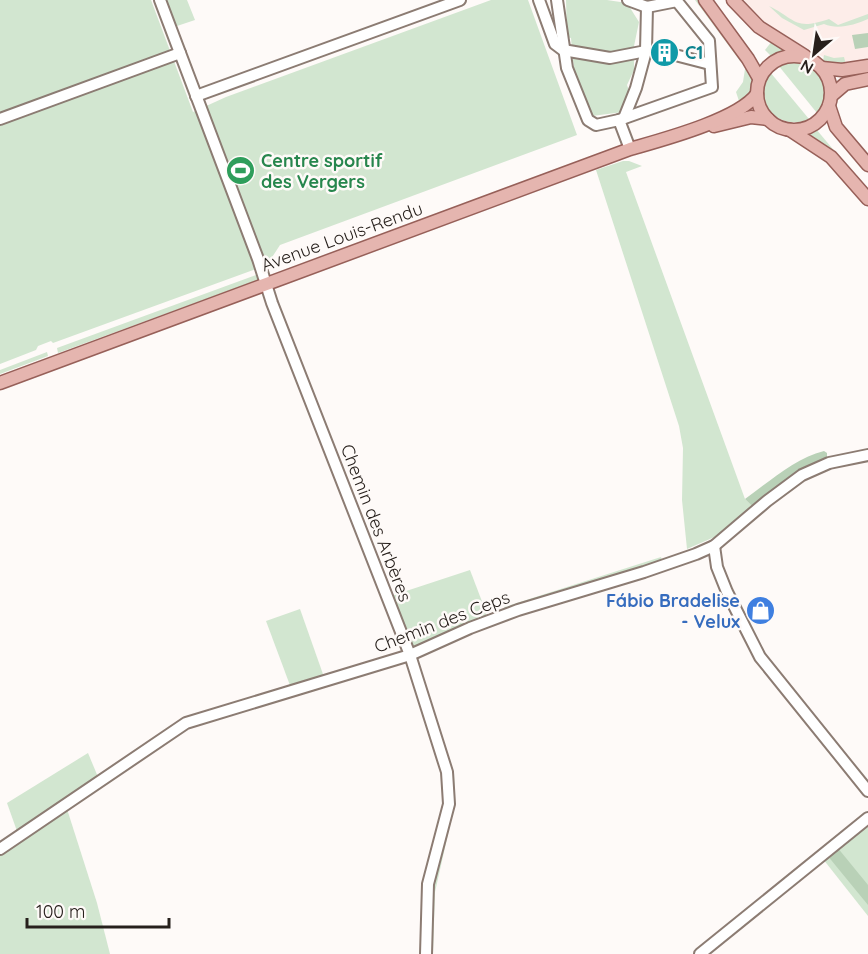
<svg xmlns="http://www.w3.org/2000/svg" width="868" height="954" font-family="Quicksand,sans-serif">
<style>
.industrial{fill:#fdede9}
.green{fill:#d2e6d0}
.forest{fill:#b9d1b7}
.lines{fill:none;stroke-linecap:round;stroke-linejoin:round}
.minor-casing{stroke:#8c7c73;stroke-width:14}
.major-casing{stroke:#976059;stroke-width:15}
.minor{stroke:#fff;stroke-width:10}
.major{stroke:#e5b5af;stroke-width:12}
.labels{text-anchor:middle;stroke-width:5;stroke-linejoin:round;paint-order:stroke}
.culture-label{font-size:18px;font-weight:bold;fill:#0d838f;stroke:#fefaf8;text-anchor:start}
.leisure-label{font-size:18px;font-weight:bold;fill:#27864d;stroke:#fefaf8;text-anchor:start}
.street-label{font-size:18px;fill:#27201c;stroke:#fefaf8}
.shop-label{font-size:18px;font-weight:bold;fill:#366cbe;stroke:#fefaf8;text-anchor:end}
</style>
<rect width="100%" height="100%" fill="#fefaf8"/>
<path class="industrial" d="M744,0H868V88L825,58L763,24Z"/>
<g class="green">
<path d="M0,0H151L193,112L226,97L491,0H528L577,135L280,245L267,265L53,343L51,341L38,346L36,350L0,364Z"/>
<path d="M163,0H187L195,20L174,27Z"/>
<path d="M566,0H607L627,3L639,22L633,51L611,57L572,50L571,38L567,37Z"/>
<path d="M695,0H699L743,60L740,61Z"/>
<path d="M769,6C796,19 794,31 829,19L838,25L868,14V19C854,25 838,30 824,24L804,30L782,18Z"/>
<path d="M772,41L785,51L771,56L765,50Z"/>
<path d="M572,54L634,56V70L627,85L630,94L623,112L592,116L589,113L571,68L574,67Z"/>
<path d="M824,55L834,58L844,57L846,65H829L823,61Z"/>
<path d="M785,62C816,58 837,86 817,113L778,65Z"/>
<path d="M748,67C755,82 752,93 740,104L736,92L743,82L745,69Z"/>
<path d="M770,72L809,119C778,133 750,100 770,72Z"/>
<path d="M816,129L842,160L841,161L805,133Z"/>
<path d="M623,161H629L642,166L626,172L745,499L752,506L719,535L687,549L682,500L683,448L679,426L596,170Z"/>
<path d="M256,275L258,280L58,353L57,348Z"/>
<path d="M47,352L48,356L0,374V370Z"/>
<path d="M661,557L662,561L506,610L504,607Z"/>
<path d="M470,570L486,612V617L412,648L391,596Z"/>
<path d="M300,609L324,677L291,688L266,621Z"/>
<path d="M88,753L98,777L18,834L7,803Z"/>
<path d="M454,772L455,803L435,892L433,954H429V908Z"/>
<path d="M67,809L97,903L110,954H0V853Z"/>
<path d="M868,823V916L823,859Z"/>
</g>
<g class="forest">
<path d="M868,33V47L855,49L852,35Z"/>
<path d="M824,451L827,453V458L785,481L752,506L745,499C769,482 795,458 824,451Z"/>
<path d="M837,847L868,885V905L827,855Z"/>
</g>
<g class="lines">
<defs>
<g id="minor">
<path d="M160,0L258,259L272,303L410,655L447,772L449,804L428,884L426,954"/>
<path d="M539,0L555,44L563,50L610,58L646,51"/>
<path d="M557,0L567,68L588,120L596,125L619,120L630,149"/>
<path d="M628,0L647,7"/>
<path d="M679,56L710,64"/>
<path d="M196,96L460,0"/>
<path d="M624,118L636,88L646,51L647,7L677,1"/>
<path d="M0,119L180,53"/>
<path d="M619,120L712,87L709,41L676,0"/>
<path d="M714,546L717,567L727,592L760,657L868,791"/>
<path d="M0,849L186,723L410,655L470,628L518,610L644,572L696,554L714,546L767,501L802,475L829,463L868,455"/>
<path d="M700,954L868,818"/>
</g>
<g id="major">
<path d="M705,0L748,59L759,78"/>
<path d="M733,0L759,27L805,56"/>
<circle cx="794" cy="93" r="37"/>
<path d="M822,68L842,70L868,66"/>
<path d="M831,96L845,84L868,79"/>
<path d="M829,106L836,127L868,165"/>
<path d="M714,126L751,117L768,119"/>
<path d="M790,130L831,157L868,199"/>
<path d="M0,383L630,149C661,140 738,120 757,94"/>
</g>
</defs>
<use href="#minor" class="minor-casing"/>
<use href="#major" class="major-casing"/>
<use href="#minor" class="minor"/>
<use href="#major" class="major"/>
</g>
<defs>
<symbol id="building-disc" viewBox="-11 -11 22 22"><circle r="9.5" fill="#0f9aa8" stroke="#fefaf8"/><path d="M-4-6H4V6H1V3H-1V6H-4ZM-2.5-4.3h1.7v1.8h-1.7ZM.8-4.3h1.7v1.8H.8ZM-2.5-1h1.7V.8h-1.7ZM.8-1h1.7V.8H.8Z" fill="#fff"/></symbol>
<symbol id="stadium-disc" viewBox="-11 -11 22 22"><circle r="9.5" fill="#2e9e5b" stroke="#fefaf8"/><path d="M0-5a6.5 5 0 1 0 0 10a6.5 5 0 1 0 0-10ZM-3.5-1.8h7v3.6h-7Z" fill="#fff"/></symbol>
<symbol id="shop-disc" viewBox="-11 -11 22 22"><circle r="9.5" fill="#3f7fe0" stroke="#fefaf8"/><path d="M-5-2.5h2.3a2.7 3.5 0 0 1 5.4 0H5L5.5 6h-11ZM-1.5-2.5h3a1.5 2.3 0 0 0-3 0Z" fill="#fff"/></symbol>
</defs>
<g fill-rule="evenodd">
<use href="#building-disc" x="648" y="36" width="33" height="33"/>
<use href="#stadium-disc" x="224" y="154" width="33" height="33"/>
<use href="#shop-disc" x="744" y="594" width="33" height="33"/>
</g>
<g class="labels">
<g class="culture-label">
<text x="685" y="59">C1</text>
</g>
<g class="leisure-label">
<text x="261" y="167">Centre sportif<tspan x="261" dy="21">des Vergers</tspan></text>
</g>
<g class="street-label">
<text transform="translate(342 237) rotate(-20)" y="6">Avenue Louis-Rendu</text>
<text transform="translate(376 523) rotate(69)" y="6">Chemin des Arbères</text>
<text transform="translate(442 622) rotate(-21)" y="6">Chemin des Ceps</text>
</g>
<g class="shop-label">
<text x="740" y="607">Fábio Bradelise<tspan x="740" dy="21">- Velux</tspan></text>
</g>
</g>
<g transform="translate(814 54) rotate(209)" stroke="#fefaf8" stroke-width="4.5" paint-order="stroke">
<path d="M0-4.5L10 22L0 15L-10 22Z" fill="#27201c"/>
<text y="-9" font-size="16" font-weight="bold" text-anchor="middle" fill="#27201c">N</text>
</g>
<path d="M27 918v9h142v-9" fill="none" stroke="#27201c" stroke-width="3"/>
<text x="36" y="918" font-size="18" fill="#27201c" stroke="#fefaf8" stroke-width="4.5" paint-order="stroke">100 m</text>
</svg>
